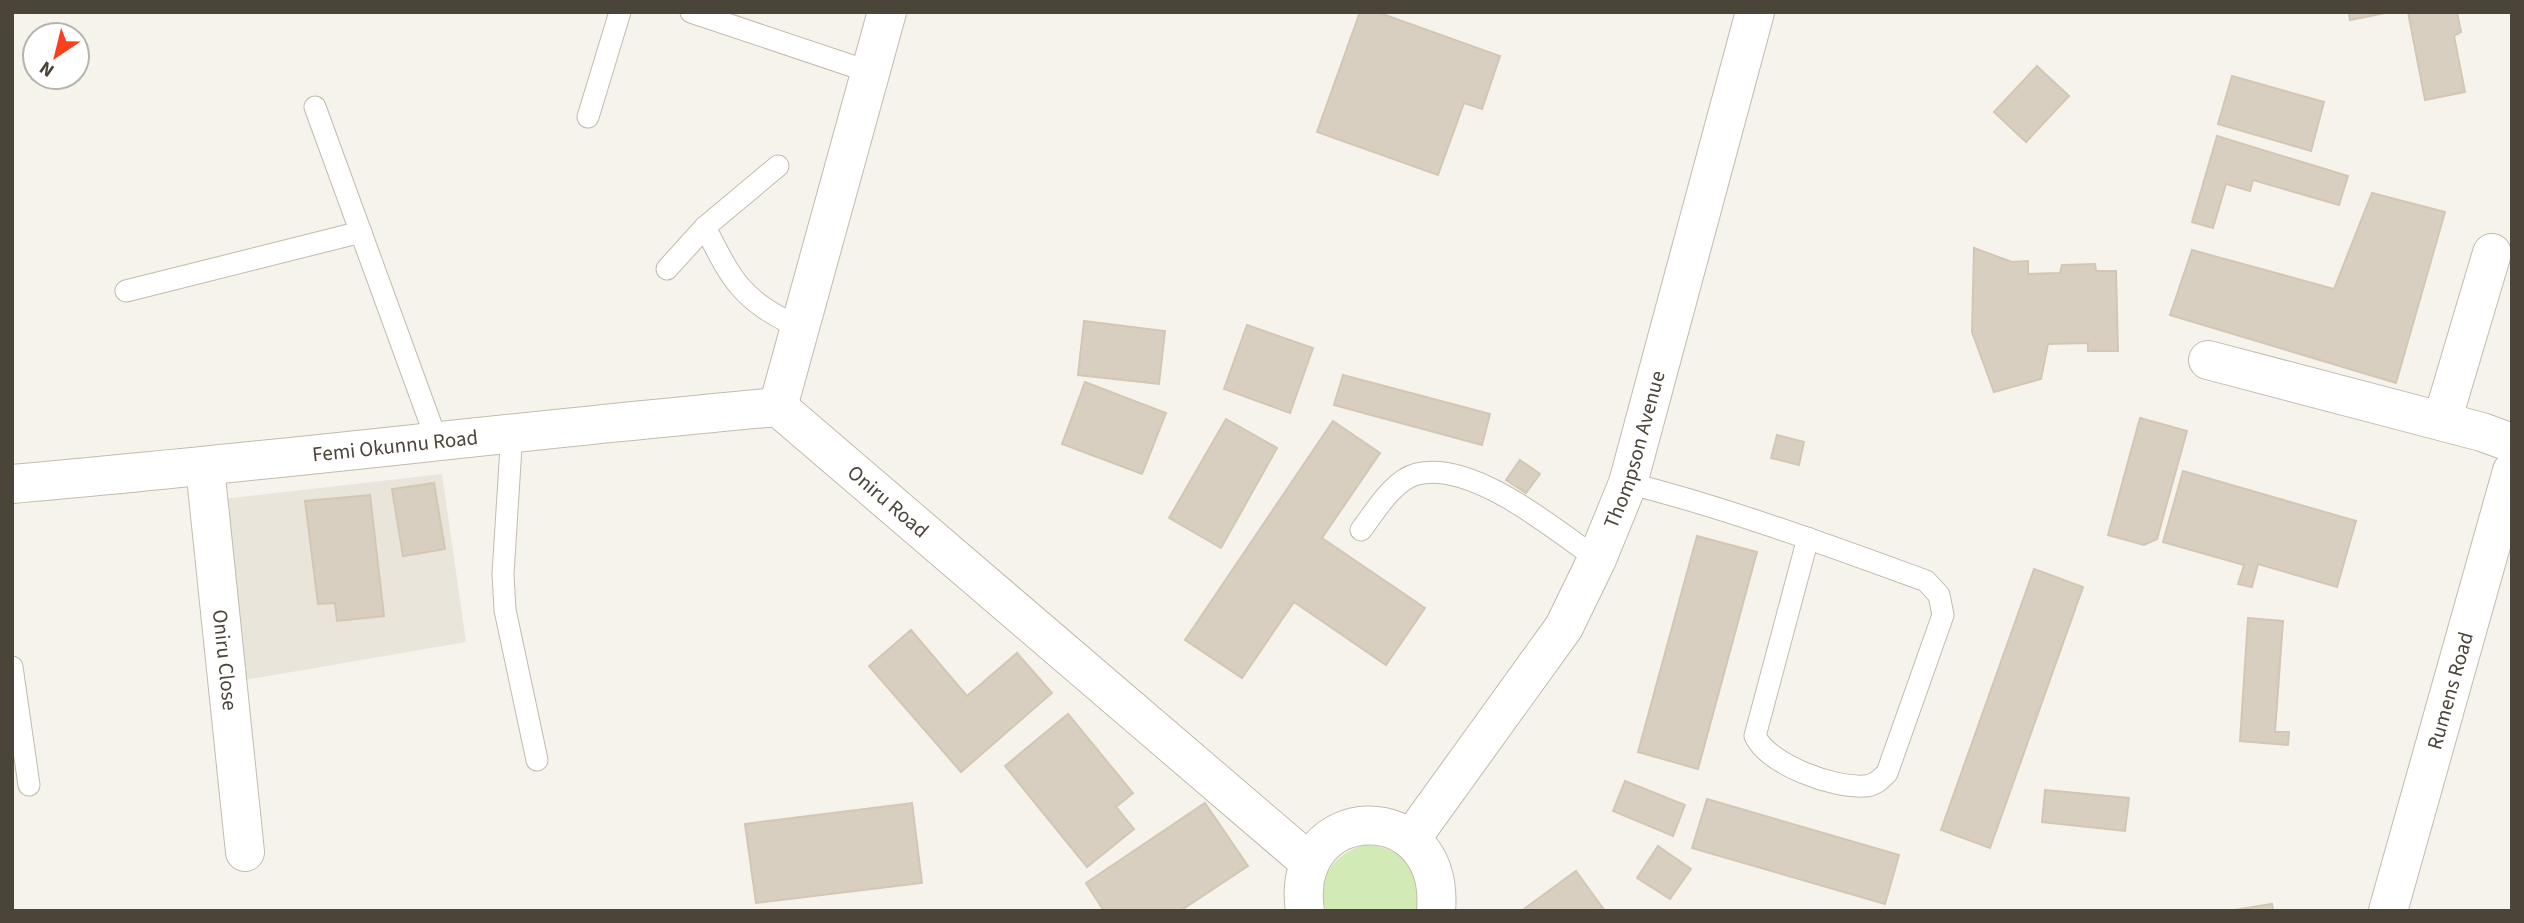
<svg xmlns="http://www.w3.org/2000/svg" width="2524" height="923" font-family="'Source Sans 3',sans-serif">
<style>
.residential{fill:#eae5da}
.green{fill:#d2eab5}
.building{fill:#d8cfc1;stroke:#d3c7b4;stroke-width:2}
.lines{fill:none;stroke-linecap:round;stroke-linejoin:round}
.service-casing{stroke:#c2bbae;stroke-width:23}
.minor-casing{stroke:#c2bbae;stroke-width:40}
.tertiary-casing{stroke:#c2bbae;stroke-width:40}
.service{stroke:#fff;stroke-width:21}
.minor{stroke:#fff;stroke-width:38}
.tertiary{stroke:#fff;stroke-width:38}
.labels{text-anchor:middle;stroke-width:5;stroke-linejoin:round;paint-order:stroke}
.street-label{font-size:21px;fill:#4b4439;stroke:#fff}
</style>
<rect width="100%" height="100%" fill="#f6f3ec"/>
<path class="residential" d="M442,474L466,642L239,681L215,500Z"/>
<path class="green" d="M1363,845C1392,846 1414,859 1416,889C1417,897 1418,904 1416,911H1326C1316,879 1333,855 1363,845Z"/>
<g class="building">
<path d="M1360,12H1377L1500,56L1482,109L1464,103L1438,175L1317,132Z"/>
<path d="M2349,12H2390L2350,20Z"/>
<path d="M2408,12H2457L2461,32L2454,36L2465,92L2425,100Z"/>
<path d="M2037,66L2069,96L2026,142L1994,112Z"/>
<path d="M2232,76L2324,102L2311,151L2218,124Z"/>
<path d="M2217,136L2348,176L2339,205L2253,180L2250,191L2226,184L2213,228L2192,222Z"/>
<path d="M2372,193L2445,212L2396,383L2170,315L2192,250L2334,289Z"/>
<path d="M1974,248L2012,262L2028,261V274L2060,273L2062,265L2095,264L2096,271H2116L2118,351H2088V343L2048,344L2041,379L1994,392L1972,332Z"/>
<path d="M1084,321L1165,331L1159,384L1078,375Z"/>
<path d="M1247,325L1313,348L1290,413L1224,389Z"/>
<path d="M1343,375L1490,414L1482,445L1334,405Z"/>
<path d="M1085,382L1166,413L1142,474L1062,444Z"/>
<path d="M2140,418L2187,431L2157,539L2144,545L2108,535Z"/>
<path d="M1226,419L1277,448L1221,548L1169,518Z"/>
<path d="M1333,421L1380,453L1322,538L1425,608L1386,665L1294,602L1242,678L1185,640Z"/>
<path d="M1777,435L1804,442L1799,465L1771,458Z"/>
<path d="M1520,460L1540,474L1526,493L1506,480Z"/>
<path d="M2183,471L2356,521L2337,587L2258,564L2252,587L2238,584L2244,565L2163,542Z"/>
<path d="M434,483L445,549L403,556L392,489Z"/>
<path d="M370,495L384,616L337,621L335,603L318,604L305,501Z"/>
<path d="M1697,536L1757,552L1698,769L1638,752Z"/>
<path d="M2034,569L2083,587L1990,848L1941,830Z"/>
<path d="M2248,618L2283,621L2275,732H2289L2288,745L2240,741Z"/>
<path d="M911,630L967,696L1017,653L1052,693L961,772L869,666Z"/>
<path d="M1068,714L1133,793L1116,807L1134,829L1087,867L1005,766Z"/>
<path d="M1625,781L1685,805L1673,836L1613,811Z"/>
<path d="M2045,790L2129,798L2125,831L2042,822Z"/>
<path d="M1707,799L1899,855L1885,904L1692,848Z"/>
<path d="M912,803L922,883L756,903L745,824Z"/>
<path d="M1205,803L1248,866L1180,911H1104L1086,883Z"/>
<path d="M1658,846L1691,869L1670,899L1637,878Z"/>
<path d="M1576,871L1605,911H1525L1524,909Z"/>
<path d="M2272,904L2273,911H2228Z"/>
</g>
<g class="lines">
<defs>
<g id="service">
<path d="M691,12L870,72"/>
<path d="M315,107L437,441"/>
<path d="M588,117L620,12"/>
<path d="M705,227C733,283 742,300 800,328"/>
<path d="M667,269L705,227L778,166"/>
<path d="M126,291L361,232"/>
<path d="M512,431L503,574L505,610L537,760"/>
<path d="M1628,483C1730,509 1827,545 1926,581L1939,595L1943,615L1887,773C1880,780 1874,786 1864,786C1833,788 1769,765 1755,736L1808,538"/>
<path d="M1361,530C1375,512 1393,480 1417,474C1472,460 1553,528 1597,559"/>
<path d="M12,667L29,785"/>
</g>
<g id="minor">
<path d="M2208,360L2482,432L2512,443"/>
<path id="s1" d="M778,407L1309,862"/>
<path d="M778,407L887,12"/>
<path d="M2442,421L2492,253"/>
<path id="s2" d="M205,467L245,852"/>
<path id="s3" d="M12,484C268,462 522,430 778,407"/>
<path id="s4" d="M2388,911L2512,471"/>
</g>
<g id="tertiary">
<path id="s5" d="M1411,839L1564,627L1597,559L1628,483L1755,12"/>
<path d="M1305,911C1288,800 1446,794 1436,911"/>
</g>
</defs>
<use href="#service" class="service-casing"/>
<use href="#minor" class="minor-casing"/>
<use href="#tertiary" class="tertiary-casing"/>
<use href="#service" class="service"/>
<use href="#minor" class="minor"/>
<use href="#tertiary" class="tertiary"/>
</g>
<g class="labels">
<g class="street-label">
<text dy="7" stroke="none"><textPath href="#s3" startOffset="385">Femi Okunnu Road</textPath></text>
<text dy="7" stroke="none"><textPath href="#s5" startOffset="453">Thompson Avenue</textPath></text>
<text dy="7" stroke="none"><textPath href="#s1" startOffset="145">Oniru Road</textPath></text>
<text dy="7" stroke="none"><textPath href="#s2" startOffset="194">Oniru Close</textPath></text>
<text dy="7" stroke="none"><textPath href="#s4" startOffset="229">Rumens Road</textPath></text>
</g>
</g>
<rect width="2524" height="923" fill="none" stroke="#4b4439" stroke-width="28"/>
<g transform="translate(56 56) rotate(215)"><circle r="33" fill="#ffffff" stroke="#b7b4b0" stroke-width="2"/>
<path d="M0-5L12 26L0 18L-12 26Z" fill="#fc3f1d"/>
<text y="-10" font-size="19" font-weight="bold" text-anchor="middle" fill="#4b4439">N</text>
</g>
</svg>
